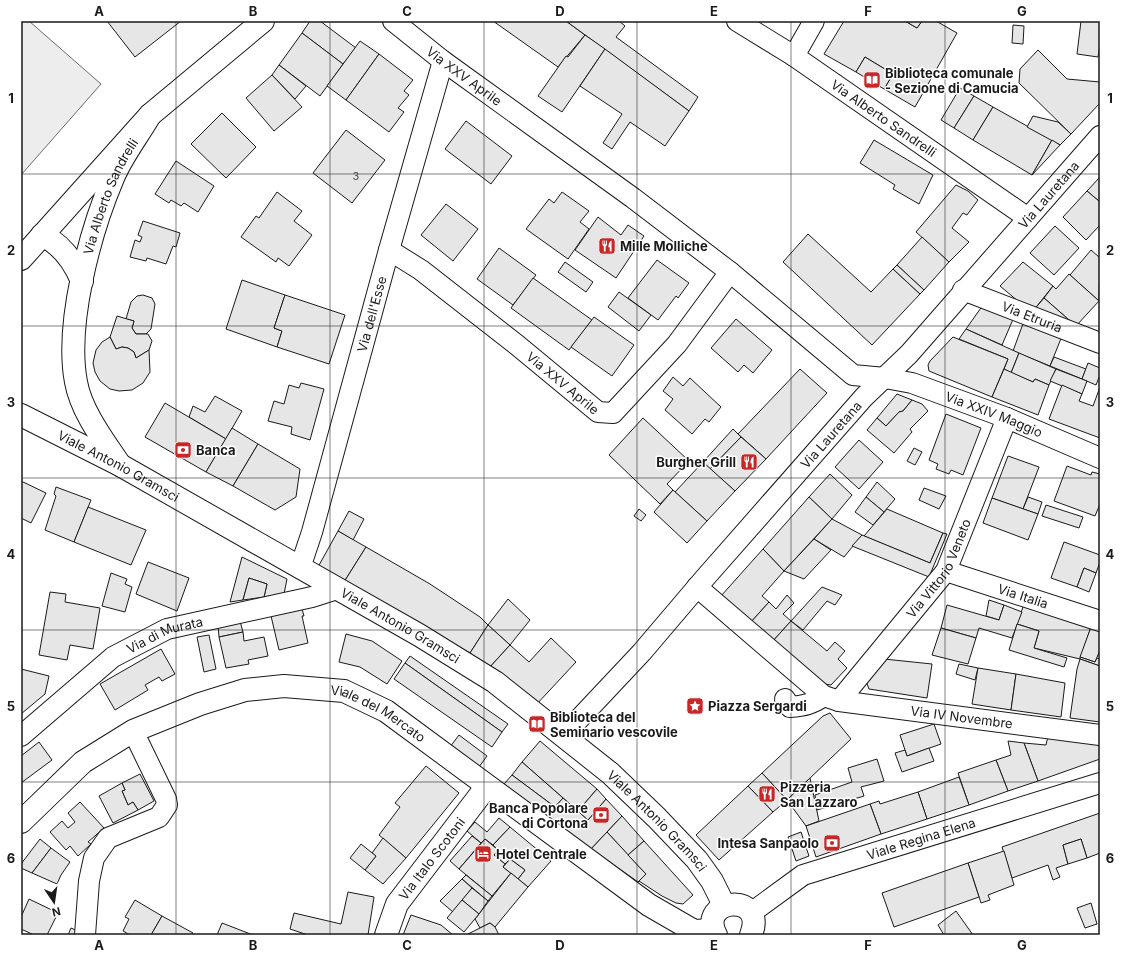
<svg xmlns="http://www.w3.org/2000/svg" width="1121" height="956" font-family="Inter,sans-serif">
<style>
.pitch{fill:#ededed;stroke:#6a6a6a}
.building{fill:#e6e6e6;stroke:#1a1a1a}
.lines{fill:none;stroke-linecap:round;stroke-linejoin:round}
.street-casing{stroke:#1a1a1a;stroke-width:22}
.secondary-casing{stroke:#1a1a1a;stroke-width:24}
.primary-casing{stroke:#1a1a1a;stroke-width:24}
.street{stroke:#fff;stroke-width:20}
.secondary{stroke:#fff;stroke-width:22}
.primary{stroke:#fff;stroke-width:22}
.grid{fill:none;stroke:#1a1a1a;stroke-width:1;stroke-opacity:0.55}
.labels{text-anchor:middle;stroke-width:3;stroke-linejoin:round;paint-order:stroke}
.number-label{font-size:11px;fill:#4d4d4d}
.poi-label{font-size:13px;font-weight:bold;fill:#1a1a1a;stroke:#fff;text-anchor:start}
.street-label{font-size:13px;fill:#1a1a1a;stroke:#fff}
.neatline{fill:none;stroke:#1a1a1a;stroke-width:1.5}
.grid-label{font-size:13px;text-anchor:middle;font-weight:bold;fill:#1a1a1a}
</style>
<rect width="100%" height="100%" fill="#fff"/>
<path class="pitch" d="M21,21H29L101,84L21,175Z"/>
<g class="building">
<path d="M107,21H181L135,57Z"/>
<path d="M310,21H320L356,48L343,64L302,33Z"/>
<path d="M493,21H566L585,35L558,67Z"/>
<path d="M566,21H619L625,26L616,37L698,97L689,111Z"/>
<path d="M844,21H905L917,28L922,21H936L957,33L915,107L884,89L893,74L865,57L856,72L824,54Z"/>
<path d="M905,21H922L917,28Z"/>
<path d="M1081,21H1100V45L1098,57L1077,54Z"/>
<path d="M1013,25L1024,26L1023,44L1012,43Z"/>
<path d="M302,33L343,64L320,96L279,65Z"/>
<path d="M585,35L605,49L562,112L538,96L566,56L568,57Z"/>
<path d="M360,41L379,54L346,100L327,86Z"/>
<path d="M605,49L689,111L665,146L630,122L612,149L603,143L622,114L580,86Z"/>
<path d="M1038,50L1067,79L1100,82V103L1071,134L1019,83L1020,69Z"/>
<path d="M379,54L413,80L404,91L409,95L398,108L404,112L389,132L346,100Z"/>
<path d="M865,57L893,74L884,89L856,72Z"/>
<path d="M279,65L306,86L295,99L272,75Z"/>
<path d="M272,75L302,107L274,131L246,98Z"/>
<path d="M960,88L974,96L954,128L941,120Z"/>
<path d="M974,96L993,107L973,140L954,128Z"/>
<path d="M993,107L1052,140L1032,175L973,140Z"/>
<path d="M222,113L256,147L226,178L191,144Z"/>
<path d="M1033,116L1058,122L1071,134L1060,145L1027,127Z"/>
<path d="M466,121L512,156L491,184L445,149Z"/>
<path d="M346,130L385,160L352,203L313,173Z"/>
<path d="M874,140L933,175L919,204L893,189L895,185L860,163Z"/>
<path d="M1052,140L1060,145L1032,175Z"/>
<path d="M176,161L214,186L198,212L184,203L181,206L171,200L169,203L155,194Z"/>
<path d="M1100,177V202L1087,191Z"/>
<path d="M956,185L968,191L978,200L967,215L963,213L952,228L969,242L949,262L916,232Z"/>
<path d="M1087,191L1100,202V225L1086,240L1063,217Z"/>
<path d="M277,192L302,211L294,221L312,235L289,266L278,258L276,262L241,237L256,216L259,218Z"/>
<path d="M562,192L589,211L580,222L589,229L568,259L526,229L549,199L554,203Z"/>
<path d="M446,204L478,229L453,261L421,235Z"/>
<path d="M598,217L621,235L628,225L644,236L616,278L575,250Z"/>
<path d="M143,221L180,233L176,247L173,246L166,264L147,258L146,261L130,257L135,240L140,242L142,237L138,235Z"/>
<path d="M1055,226L1079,248L1054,275L1030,253Z"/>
<path d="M808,234L871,292L893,269L920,294L872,345L783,262Z"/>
<path d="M922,237L949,262L924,290L897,265Z"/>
<path d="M499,248L536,275L513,305L477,279Z"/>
<path d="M1091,250L1100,258L1099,301L1070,275Z"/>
<path d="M657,260L689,283L678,298L676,296L658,320L628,298Z"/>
<path d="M565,262L593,282L586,292L558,272Z"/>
<path d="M1023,262L1053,286L1033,311L1025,307L1000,286Z"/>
<path d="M897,265L924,290L920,294L893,269Z"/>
<path d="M1069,274L1099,301L1076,326L1044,298L1053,286L1056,289Z"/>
<path d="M533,278L592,320L569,350L511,308Z"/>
<path d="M242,280L285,295L274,328L282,331L277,347L226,329Z"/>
<path d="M619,292L651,315L639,331L608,307Z"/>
<path d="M143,295L152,298L155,304L151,329L146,334H136L132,328L134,321L126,319L131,302L137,296Z"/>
<path d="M285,295L345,315L329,364L277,347L282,331L274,328Z"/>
<path d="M1044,298L1076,326L1033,311Z"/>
<path d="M983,305L1014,317L1002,345L966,329Z"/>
<path d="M117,316L134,321L132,328L136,334H148L152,341L149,350L136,358L134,352L128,348L122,347L116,349L110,337Z"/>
<path d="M594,317L634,345L612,376L571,347Z"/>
<path d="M736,319L772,350L753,373L744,365L738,372L711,348Z"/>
<path d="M1024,321L1062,336L1050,366L1013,351Z"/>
<path d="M966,329L1019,353L1011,373L1004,369L1008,359L959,339Z"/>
<path d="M110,337L116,349L122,347L128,348L134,352L136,358L149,350L150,372L143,383L132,390L119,391L110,389L100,381L95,372L93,363L96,350L102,342Z"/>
<path d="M953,337L1008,359L992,397L929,371L928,365L930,361Z"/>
<path d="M1019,353L1056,369L1049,385L1035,379L1033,382L1011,373Z"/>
<path d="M1054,357L1086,369L1082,379L1050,366Z"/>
<path d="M1088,363L1100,368V375L1096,385L1082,379Z"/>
<path d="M800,369L827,393L766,459L738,434Z"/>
<path d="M1004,369L1033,382L1035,379L1049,385L1038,415L992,397Z"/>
<path d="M1056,369L1087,381L1082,394L1050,381Z"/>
<path d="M673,377L683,386L690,378L721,407L709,422L705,419L692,434L665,410L673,399L663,391Z"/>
<path d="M301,383L324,389L310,440L291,434L292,427L268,421L274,401L284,404L289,385L299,388Z"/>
<path d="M1062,385L1082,394L1079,401L1093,406L1100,387V438L1049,419Z"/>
<path d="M897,394L912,400L903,411L899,412L886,426L877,418Z"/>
<path d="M215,396L242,411L226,439L189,417L193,406L205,412Z"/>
<path d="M912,400L922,404L928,411L910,429L912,432L894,453L867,430L877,418L886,426L899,412L903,411Z"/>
<path d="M165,403L226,439L206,472L145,437Z"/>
<path d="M946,414L981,428L963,475L951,470L949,474L936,469L938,464L929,460Z"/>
<path d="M643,418L689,461L667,484L673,490L660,504L609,455Z"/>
<path d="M232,428L258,444L233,486L206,472Z"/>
<path d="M733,429L741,437L710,469L703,462Z"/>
<path d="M741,437L766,459L735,491L710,469Z"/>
<path d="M859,440L883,462L859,489L835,467Z"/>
<path d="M258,444L300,469L296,497L275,510L233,486Z"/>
<path d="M914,448L922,452L915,465L907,461Z"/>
<path d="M1008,456L1039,467L1023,509L992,498Z"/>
<path d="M703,462L735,491L707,521L675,492Z"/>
<path d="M1067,466L1091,475L1092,472L1100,474V504L1095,516L1054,501Z"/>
<path d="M830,474L852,495L832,519L809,497Z"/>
<path d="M21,481L46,493L31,523L21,518Z"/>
<path d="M877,482L895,499L884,512L866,497Z"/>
<path d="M56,487L91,500L74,542L45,530L56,496L54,494Z"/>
<path d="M924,488L946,496L939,509L919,500Z"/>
<path d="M673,490L707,521L687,543L654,512Z"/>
<path d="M809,497L832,519L784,571L763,549Z"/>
<path d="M866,497L884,512L873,525L855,512Z"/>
<path d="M1028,497L1042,502L1038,514L1023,509Z"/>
<path d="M992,498L1038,514L1028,540L983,523Z"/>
<path d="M1046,505L1083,517L1079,528L1042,516Z"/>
<path d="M88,507L146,530L131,565L74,542Z"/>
<path d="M639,509L646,515L641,521L634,516Z"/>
<path d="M887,509L943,533L930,563L864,536Z"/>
<path d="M349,511L364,519L353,540L338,531Z"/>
<path d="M832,519L862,535L844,557L814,539Z"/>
<path d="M338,531L366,547L344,582L318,567Z"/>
<path d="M943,533L947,534L929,577L852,546L862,535L930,563Z"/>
<path d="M814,539L831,550L804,579L784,571Z"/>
<path d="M1064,542L1100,555V562L1096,573L1084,568L1077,587L1051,578Z"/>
<path d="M366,547L430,584L480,617L488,625L470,653L344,582Z"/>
<path d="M763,549L784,571L762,596L769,602L751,622L721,596Z"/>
<path d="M242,557L287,579L284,594L264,597L267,584L249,578L243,600L230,602Z"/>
<path d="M148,562L189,578L177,611L136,594Z"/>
<path d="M1084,568L1096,573L1089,592L1077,587Z"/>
<path d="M111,573L127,579L125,584L132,587L125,612L102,606Z"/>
<path d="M249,578L267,584L264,597L243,600Z"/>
<path d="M822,587L842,595L835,605L827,601L803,630L791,621Z"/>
<path d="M50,592L66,594L65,602L100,608L93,649L70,645L67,660L39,655Z"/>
<path d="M787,595L794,603L783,614L791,621L772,642L751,622L769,602L776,609Z"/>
<path d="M508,599L530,620L510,645L488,625Z"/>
<path d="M989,600L1004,605L999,620L986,616Z"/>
<path d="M1024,604L1091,627L1080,659L1034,648L1039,631L1017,624Z"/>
<path d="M947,605L999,620L1004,605L1022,612L1012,638L979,628L976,638L941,628Z"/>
<path d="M302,609L304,616H302L308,643L279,650L271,616Z"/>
<path d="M240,621L243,632L219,637L218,625Z"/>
<path d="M791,621L827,651L835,642L845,651L838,659L847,668L831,685L818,683L772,642Z"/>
<path d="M1017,624L1039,631L1034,648L1067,658L1064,667L1009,650Z"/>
<path d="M488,625L510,645L489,668L470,653Z"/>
<path d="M1091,627L1100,631V650L1095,662L1080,657Z"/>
<path d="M941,628L976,638L968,664L932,655Z"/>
<path d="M243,632L244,641L264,637L268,656L248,660L249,664L226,668L219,637Z"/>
<path d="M346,634L372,641L402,661L387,684L360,667L339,662Z"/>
<path d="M209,635L216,669L204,672L197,637Z"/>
<path d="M551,638L576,662L535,706L489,668L510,645L529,662Z"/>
<path d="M161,649L175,674L162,681L159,677L145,685L148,690L115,710L100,684Z"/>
<path d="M410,656L508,724L502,732L405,663Z"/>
<path d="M1080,657L1095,662L1097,658L1100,659V666L1080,659Z"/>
<path d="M884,659L932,664L927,698L869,689L866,681Z"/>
<path d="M1080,659L1100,666V722L1070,718L1077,669Z"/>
<path d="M405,663L502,732L492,747L394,679Z"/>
<path d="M959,664L978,668L975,680L956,674Z"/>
<path d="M978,668L1016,674L1011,710L972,704Z"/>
<path d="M21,669L49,676L45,694L21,714Z"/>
<path d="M1016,674L1065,683L1061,717L1011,710Z"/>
<path d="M830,713L851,739L787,800L762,773L823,716Z"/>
<path d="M934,724L941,744L907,756L900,735Z"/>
<path d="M459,735L487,756L479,767L450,747Z"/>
<path d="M1048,736L1100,742V759L1038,781L1024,743L1046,745Z"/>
<path d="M540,741L597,789L578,811L522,762Z"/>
<path d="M1008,741L1024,743L1038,781L1008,791L996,760L1011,755Z"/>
<path d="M39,742L52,760L21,783V756Z"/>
<path d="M929,748L934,761L902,772L895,753L905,750L907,756Z"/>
<path d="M877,759L884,781L861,787L864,796L817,810L815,795L852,782L848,768Z"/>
<path d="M996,760L1008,791L969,805L958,773Z"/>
<path d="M522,762L563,798L555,807L512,775Z"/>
<path d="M426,766L459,793L406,858L379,835L400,807L395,803Z"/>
<path d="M762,773L787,800L773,812L748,786Z"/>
<path d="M140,774L154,801L138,810L133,802L128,805L122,791L125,790L122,783Z"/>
<path d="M512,775L555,807L563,798L588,820L606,799L622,816L591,849L504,784Z"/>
<path d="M959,777L969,805L927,819L918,792Z"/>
<path d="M810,778L819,821L806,826L787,800Z"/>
<path d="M122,783L125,790L122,791L128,805L133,802L138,810L113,823L99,796Z"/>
<path d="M748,786L773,812L719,860L696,835Z"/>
<path d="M597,789L606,799L588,820L578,811Z"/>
<path d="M918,792L927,819L881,834L870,804L879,801L880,804Z"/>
<path d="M80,802L104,828L88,842L91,844L78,856L70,846L66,850L50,832L62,821L68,828L75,822L68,813Z"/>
<path d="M870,804L881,834L816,857L806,826Z"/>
<path d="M1100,813V853L1087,858L1081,839L1063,845L1068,864L1056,868L1060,877L1053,880L1048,865L1012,878L1002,847Z"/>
<path d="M622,816L644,841L628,855L607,832Z"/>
<path d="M499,818L510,827L493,845L485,839L481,843L467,831L475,822L487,832Z"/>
<path d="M510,827L551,861L528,887L518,879L525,870L510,859L505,864L494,855L498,850L493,845Z"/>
<path d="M607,832L646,874L638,882L591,849Z"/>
<path d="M801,832L809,856L796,861L788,837Z"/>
<path d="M472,836L481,843L459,869L450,861Z"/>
<path d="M383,838L406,858L383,884L365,870L376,856L372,853Z"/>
<path d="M40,839L51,848L32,873L21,868V864Z"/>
<path d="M485,839L498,850L494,855L505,864L503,867L511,873L492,896L459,869Z"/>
<path d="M1081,839L1087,858L1068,864L1063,845Z"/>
<path d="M644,841L693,895L683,904L676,903L662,896L639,881L646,874L628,855Z"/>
<path d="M361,844L376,856L365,870L350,858Z"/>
<path d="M51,848L70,862L61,875L57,884L32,873Z"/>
<path d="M1004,851L1014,885L988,895L990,900L981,903L968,863Z"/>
<path d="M510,859L525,870L518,879L503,867Z"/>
<path d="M968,863L979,897L894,927L882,893Z"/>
<path d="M511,873L528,887L495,927L490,923L480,928L475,919Z"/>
<path d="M466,875L492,896L488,901L462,879Z"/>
<path d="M462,879L472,888L453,912L440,901Z"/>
<path d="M472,888L488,901L479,914L462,900Z"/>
<path d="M348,892L374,897L368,935H308L290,929L294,913L341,924Z"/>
<path d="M29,899L58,913L47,935H34L21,929V917Z"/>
<path d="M135,900L162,916L151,935H130L123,931L129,919L125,917Z"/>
<path d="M462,900L479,914L464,932L447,918Z"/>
<path d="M1091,903L1097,924L1085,928L1077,908Z"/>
<path d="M956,911L973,935H944L938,925Z"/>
<path d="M411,915L441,925L453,935H403Z"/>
<path d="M162,916L193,933L191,935H151Z"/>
<path d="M222,923L253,935H217Z"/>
<path d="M490,923L495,927L499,935H468V934Z"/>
<path d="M71,928L80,932V935H68Z"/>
</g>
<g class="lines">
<defs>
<g id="street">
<path id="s1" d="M393,21L443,61L633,198L730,272L853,375L885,378L912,383L1007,418L1100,458"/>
<path id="s2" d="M737,21L794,56L1028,218"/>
<path d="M794,56L814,21"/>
<path id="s3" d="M389,250L421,270L517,345L598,412L613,413L677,344L730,272"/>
<path id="s4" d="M963,290L1100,343"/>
<path id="s5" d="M300,568L312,532L389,250L443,61"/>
<path id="s6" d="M946,571L1100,621"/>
<path id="s7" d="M697,587L824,696L839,701L1100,735"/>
<path d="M785,699L790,707C804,706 812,704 824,696"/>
<path id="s8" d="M839,701L946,571L1007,418"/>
<path id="s9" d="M564,735L642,652L704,579L864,397L909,354L1100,136"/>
<path id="s10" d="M21,736L113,657L167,629L312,597L337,589"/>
<path id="s11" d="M751,913L803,875L1100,783"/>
<path d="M85,935L89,881L94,858L108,838L159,817L167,805L166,799L133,731"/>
</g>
<g id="secondary">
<path d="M42,235C61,244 74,262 82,281"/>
<path d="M21,259L150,115L263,21"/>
<path id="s12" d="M120,465C104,441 81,411 76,382C65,324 90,232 113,178C122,156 138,136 150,115"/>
<path id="s13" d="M21,822L83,762L133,731L200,704L245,690L284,686L344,691L386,711L649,905L694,931L713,930"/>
<path id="s14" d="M386,935L397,904L487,786"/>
</g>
<g id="primary">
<path id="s15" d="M21,415L120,465L419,635L495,682L610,773L657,818L697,860L712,881L724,905"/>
<path d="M716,935C696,898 768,891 751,935"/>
</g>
</defs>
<use href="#street" class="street-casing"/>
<use href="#secondary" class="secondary-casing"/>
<use href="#primary" class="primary-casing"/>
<use href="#street" class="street"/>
<use href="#secondary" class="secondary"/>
<use href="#primary" class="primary"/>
</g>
<path class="grid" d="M176,21V935M330,21V935M484,21V935M637,21V935M791,21V935M945,21V935M21,174H1100M21,326H1100M21,478H1100M21,630H1100M21,782H1100"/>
<defs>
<symbol id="library-square" viewBox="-11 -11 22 22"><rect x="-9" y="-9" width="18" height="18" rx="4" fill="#c62828" stroke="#fff"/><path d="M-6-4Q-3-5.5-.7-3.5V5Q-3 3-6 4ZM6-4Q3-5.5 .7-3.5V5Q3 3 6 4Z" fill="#fff"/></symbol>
<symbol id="restaurant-square" viewBox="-11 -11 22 22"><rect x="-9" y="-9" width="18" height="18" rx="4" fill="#c62828" stroke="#fff"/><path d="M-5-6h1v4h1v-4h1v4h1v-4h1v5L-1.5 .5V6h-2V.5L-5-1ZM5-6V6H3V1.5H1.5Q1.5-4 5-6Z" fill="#fff"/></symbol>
<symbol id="bank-square" viewBox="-11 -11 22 22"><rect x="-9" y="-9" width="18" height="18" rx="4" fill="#c62828" stroke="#fff"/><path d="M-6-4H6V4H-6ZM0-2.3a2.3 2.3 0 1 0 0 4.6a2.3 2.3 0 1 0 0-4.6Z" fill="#fff"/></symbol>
<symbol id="sight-square" viewBox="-11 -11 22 22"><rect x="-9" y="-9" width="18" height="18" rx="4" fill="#c62828" stroke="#fff"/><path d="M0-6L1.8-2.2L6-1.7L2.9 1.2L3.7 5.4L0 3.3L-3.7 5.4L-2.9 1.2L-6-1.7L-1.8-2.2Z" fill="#fff"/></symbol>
<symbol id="hotel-square" viewBox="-11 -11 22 22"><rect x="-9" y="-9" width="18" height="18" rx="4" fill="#c62828" stroke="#fff"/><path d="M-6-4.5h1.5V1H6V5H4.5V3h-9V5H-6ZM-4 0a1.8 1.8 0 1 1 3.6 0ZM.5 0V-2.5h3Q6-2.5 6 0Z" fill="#fff"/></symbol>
</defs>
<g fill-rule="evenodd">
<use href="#library-square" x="862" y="70" width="20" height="20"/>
<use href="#restaurant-square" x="597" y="236" width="20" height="20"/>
<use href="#bank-square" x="173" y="440" width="20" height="20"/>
<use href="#restaurant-square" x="739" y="452" width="20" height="20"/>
<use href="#sight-square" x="685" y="696" width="20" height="20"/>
<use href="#library-square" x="527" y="714" width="20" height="20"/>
<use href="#restaurant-square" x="757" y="784" width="20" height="20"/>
<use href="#bank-square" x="591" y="805" width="20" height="20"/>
<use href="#bank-square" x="822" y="833" width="20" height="20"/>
<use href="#hotel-square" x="473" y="844" width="20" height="20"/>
</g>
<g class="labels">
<g class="number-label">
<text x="356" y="180">3</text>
</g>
<g class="poi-label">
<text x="885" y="78">Biblioteca comunale<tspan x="885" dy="15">- Sezione di Camucia</tspan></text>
<text x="620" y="251">Mille Molliche</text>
<text x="196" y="455">Banca</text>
<text x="736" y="467" text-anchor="end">Burgher Grill</text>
<text x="708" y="711">Piazza Sergardi</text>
<text x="550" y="722">Biblioteca del<tspan x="550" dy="15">Seminario vescovile</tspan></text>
<text x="780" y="792">Pizzeria<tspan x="780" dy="15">San Lazzaro</tspan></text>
<text x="588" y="813" text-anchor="end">Banca Popolare<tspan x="588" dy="15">di Cortona</tspan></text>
<text x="819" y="848" text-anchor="end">Intesa Sanpaolo</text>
<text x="496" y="859">Hotel Centrale</text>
</g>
<g class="street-label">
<text dy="5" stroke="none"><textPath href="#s1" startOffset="90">Via XXV Aprile</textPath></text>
<text dy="5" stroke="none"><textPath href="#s2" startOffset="176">Via Alberto Sandrelli</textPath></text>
<text dy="5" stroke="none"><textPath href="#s9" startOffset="726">Via Lauretana</textPath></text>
<text dy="5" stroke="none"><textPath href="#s12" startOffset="286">Via Alberto Sandrelli</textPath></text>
<text dy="5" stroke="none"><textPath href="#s5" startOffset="264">Via dell'Esse</textPath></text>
<text dy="5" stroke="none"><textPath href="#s4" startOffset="74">Via Etruria</textPath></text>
<text dy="5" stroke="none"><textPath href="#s3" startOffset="219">Via XXV Aprile</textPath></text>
<text dy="5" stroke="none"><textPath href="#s1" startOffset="728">Via XXIV Maggio</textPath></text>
<text dy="5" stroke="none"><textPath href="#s9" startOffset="402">Via Lauretana</textPath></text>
<text dy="5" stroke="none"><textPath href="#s15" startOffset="110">Viale Antonio Gramsci</textPath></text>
<text dy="5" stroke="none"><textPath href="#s8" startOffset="167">Via Vittorio Veneto</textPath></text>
<text dy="5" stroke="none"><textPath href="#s6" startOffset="81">Via Italia</textPath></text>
<text dy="5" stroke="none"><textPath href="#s15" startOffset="434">Viale Antonio Gramsci</textPath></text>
<text dy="5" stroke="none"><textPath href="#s10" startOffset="178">Via di Murata</textPath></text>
<text dy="5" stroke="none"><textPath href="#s13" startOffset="404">Viale del Mercato</textPath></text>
<text dy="5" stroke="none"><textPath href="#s7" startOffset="307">Via IV Novembre</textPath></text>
<text dy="5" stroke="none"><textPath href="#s15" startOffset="758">Viale Antonio Gramsci</textPath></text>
<text dy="5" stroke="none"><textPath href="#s11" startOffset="188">Viale Regina Elena</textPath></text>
<text dy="5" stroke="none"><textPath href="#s14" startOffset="90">Via Italo Scotoni</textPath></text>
</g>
</g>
<rect width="1121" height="956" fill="none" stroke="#ffffff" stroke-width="44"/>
<g transform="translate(54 902) rotate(167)" stroke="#ffffff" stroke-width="3" paint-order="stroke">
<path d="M0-3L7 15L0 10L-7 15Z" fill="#1a1a1a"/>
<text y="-6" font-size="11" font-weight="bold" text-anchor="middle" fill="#1a1a1a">N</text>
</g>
<rect x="22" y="22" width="1077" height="912" class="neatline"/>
<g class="grid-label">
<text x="99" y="16">A</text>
<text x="253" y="16">B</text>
<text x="407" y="16">C</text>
<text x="560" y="16">D</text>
<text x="714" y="16">E</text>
<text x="868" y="16">F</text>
<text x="1022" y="16">G</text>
<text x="11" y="103">1</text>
<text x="1110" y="103">1</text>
<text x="11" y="255">2</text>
<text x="1110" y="255">2</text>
<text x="11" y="407">3</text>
<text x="1110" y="407">3</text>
<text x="11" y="559">4</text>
<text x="1110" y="559">4</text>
<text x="11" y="711">5</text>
<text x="1110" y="711">5</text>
<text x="11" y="863">6</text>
<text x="1110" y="863">6</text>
<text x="99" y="950">A</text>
<text x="253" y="950">B</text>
<text x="407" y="950">C</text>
<text x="560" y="950">D</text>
<text x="714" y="950">E</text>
<text x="868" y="950">F</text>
<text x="1022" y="950">G</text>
</g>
</svg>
